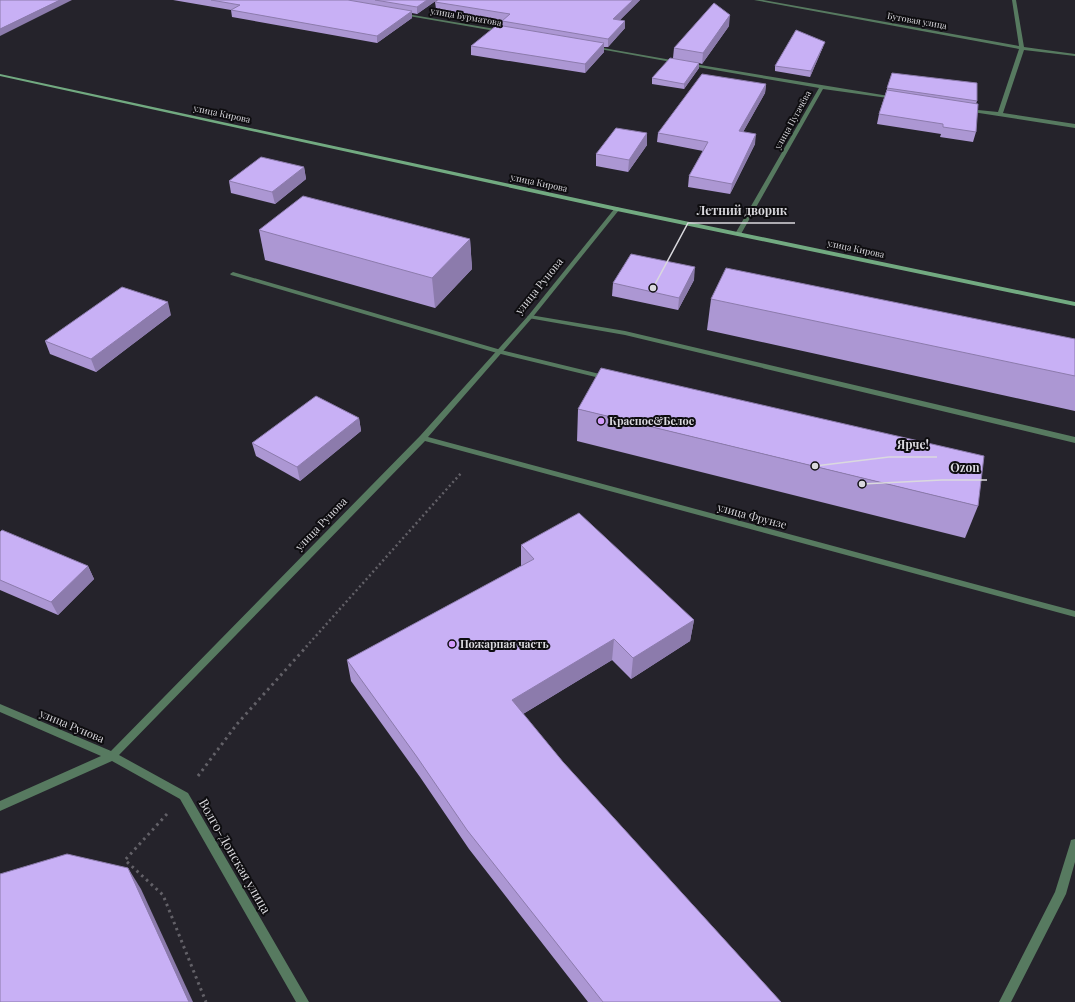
<svg xmlns="http://www.w3.org/2000/svg" width="1075" height="1002" font-family="'Playfair Display',serif">
<style>
.lines{fill:none;stroke-linecap:round;stroke-linejoin:round}
.path-far1{stroke:#636168;stroke-width:2.5;stroke-dasharray:2 3;stroke-linecap:butt}
.path{stroke:#636168;stroke-width:3;stroke-dasharray:2.5 4;stroke-linecap:butt}
.service{fill:#577a60;fill-rule:evenodd}
.minor{fill:#577a60;fill-rule:evenodd}
.secondary{fill:#72aa81;fill-rule:evenodd}
.wall{fill:#ac97d3}
.shaded-wall{fill:#8c7bac}
.building{fill:#c8b0f5;stroke:#8c7bac}
.poi-dot{fill:#d39cfc;stroke:#0e0d10;stroke-width:1.5}
.labels{text-anchor:middle;stroke-width:4;stroke-linejoin:round;paint-order:stroke}
.far-street-label{font-size:9px;fill:#dad9de;stroke:#0e0d10}
.street-label{font-size:11px;fill:#dad9de;stroke:#0e0d10}
.poi-label{font-size:11px;font-weight:bold;fill:#dad9de;stroke:#0e0d10;text-anchor:start}
.near-street-label{font-size:13px;fill:#dad9de;stroke:#0e0d10}
.leader{fill:none;stroke:#dad9de;stroke-width:1.5}
.callout-dot{fill:#dad9de;stroke:#0e0d10;stroke-width:1.5}
.callout-label{font-size:12px;text-anchor:middle;font-weight:bold;fill:#dad9de;stroke:#0e0d10;stroke-width:4;stroke-linejoin:round;paint-order:stroke}
</style>
<rect width="100%" height="100%" fill="#25232b"/>
<g class="lines">
<path class="path-far1" d="M306,647L462,472"/>
<g class="path">
<path d="M198,776L237,724L307,646"/>
<path d="M167,814L125,860L163,895L206,1002"/>
</g>
<g class="service">
<path d="M233,272L501,350L608,376L612,378L608,380L497,353L231,275L230,274Z"/>
<path d="M530,315L625,331L1075,437V443L625,335L528,318L527,317Z"/>
<path d="M1075,839V862L1066,894L1011,1002H999L1055,892L1070,844L1071,840Z"/>
</g>
<g class="minor">
<path d="M754,0H763L1019,46L1012,0H1016L1024,47L1075,54V56L1024,50L1003,113L1075,124V128L966,111V109H968L998,112L1019,49Z"/>
<path d="M401,13L501,30L503,31L501,32L403,15L401,14Z"/>
<path d="M592,46L677,61L679,62L677,63L594,48L592,47Z"/>
<path d="M688,63L895,97L897,98L895,99L823,89L741,234L738,236L735,234L819,88L686,65V64Z"/>
<path d="M617,207L619,208V210L532,318L428,437L1075,611V617L425,441L119,755L188,793L309,1002H296L180,799L112,761L0,811V801L101,756L0,712V704L111,751L420,436L528,316L615,208Z"/>
</g>
<path class="secondary" d="M0,74L617,207L1075,302V306L617,211L0,76Z"/>
</g>
<g class="wall">
<path d="M173,0H437L417,14L412,13V18L377,43L232,17L231,10Z"/>
<path d="M438,0H640L620,20L625,21V28L608,47H604V52L585,73L471,55V46L502,26V21L436,9L435,2Z"/>
<path d="M729,26L702,64L699,63V68L684,89L652,84V78L673,58L674,48Z"/>
<path d="M823,47L810,77L775,71V66Z"/>
<path d="M892,73L977,101L976,104V132L973,142L940,137L941,134L877,124L879,114Z"/>
<path d="M766,84L765,93L743,132L755,144L730,194L688,187L689,176L703,151L657,142L658,133Z"/>
<path d="M647,133V145L628,172L596,166V154Z"/>
<path d="M304,167L306,179L275,204L231,193L229,181Z"/>
<path d="M259,230L470,239L472,269L435,308L265,260Z"/>
<path d="M694,280L678,310L612,296L613,283Z"/>
<path d="M711,299L1075,339V411L707,330Z"/>
<path d="M171,315L96,372L50,354L45,341Z"/>
<path d="M578,409L978,506L965,538L577,441Z"/>
<path d="M359,418L361,431L300,481L256,456L252,443Z"/>
<path d="M0,532L88,566L94,579L58,615L0,590Z"/>
<path d="M521,545L694,620L690,641L631,679L612,660L523,714L563,762L781,1002H588L469,849L420,777L351,681L347,660L521,566Z"/>
</g>
<g class="shaded-wall">
<path d="M60,0H72L0,36V29Z"/>
<path d="M427,0H437L417,14V7Z"/>
<path d="M633,0H640L613,27V19Z"/>
<path d="M412,11V18L377,43V36Z"/>
<path d="M730,15L729,26L702,64L703,53Z"/>
<path d="M625,21V28L608,47V39Z"/>
<path d="M825,42L823,47L810,77L811,71Z"/>
<path d="M604,43V52L585,73V64Z"/>
<path d="M699,63V68L684,89V84Z"/>
<path d="M766,84L765,93L738,141L739,131Z"/>
<path d="M647,133V145L628,172L629,160Z"/>
<path d="M756,134L755,144L730,194L732,184Z"/>
<path d="M304,167L306,179L275,204L272,192Z"/>
<path d="M470,239L472,269L435,308L432,278Z"/>
<path d="M695,267L694,280L678,310L679,298Z"/>
<path d="M168,302L171,315L96,372L91,359Z"/>
<path d="M359,418L361,431L300,481L297,467Z"/>
<path d="M88,566L94,579L58,615L51,602Z"/>
<path d="M694,620L690,641L631,679L633,658Z"/>
<path d="M614,639L612,660L513,720L512,700Z"/>
<path d="M128,868L141,889L193,1002H189Z"/>
</g>
<g class="building">
<path d="M0,0H60L0,29Z"/>
<path d="M211,0H348L412,11L377,36L231,10L240,5Z"/>
<path d="M375,0H427L417,7Z"/>
<path d="M438,0H633L613,19L625,21L608,39L502,21L510,14L435,2Z"/>
<path d="M714,3L730,15L703,53L674,48Z"/>
<path d="M497,25L604,43L585,64L471,46Z"/>
<path d="M796,30L825,42L811,71L775,66Z"/>
<path d="M670,58L699,63L684,84L652,78Z"/>
<path d="M892,73L977,83V101L887,88Z"/>
<path d="M702,74L766,84L739,131L756,134L732,184L689,176L708,142L658,133Z"/>
<path d="M887,90L978,104L976,132L943,127V124L879,114Z"/>
<path d="M616,128L647,133L629,160L596,154Z"/>
<path d="M261,157L304,167L272,192L229,181Z"/>
<path d="M303,196L470,239L432,278L259,230Z"/>
<path d="M631,254L695,267L679,298L613,283Z"/>
<path d="M726,268L1075,339V376L711,299Z"/>
<path d="M122,287L168,302L91,359L45,341Z"/>
<path d="M601,368L984,456L978,506L578,409Z"/>
<path d="M316,396L359,418L297,467L252,443Z"/>
<path d="M579,513L694,620L633,658L614,639L512,700L563,762L781,1002H603L467,830L417,757L347,660L534,559L521,545Z"/>
<path d="M2,530L88,566L51,602L0,580V532Z"/>
<path d="M67,854L128,868L189,1002H0V874Z"/>
</g>
<g class="poi-dot">
<circle cx="601" cy="421" r="4"/>
<circle cx="452" cy="644" r="4"/>
</g>
<g class="labels">
<g class="far-street-label">
<text transform="translate(466 17) rotate(10)" y="3">улица Бурматова</text>
<text transform="translate(917 21) rotate(10)" y="3">Бутовая улица</text>
<text transform="translate(222 114) rotate(12)" y="3">улица Кирова</text>
<text transform="translate(793 120) rotate(-61)" y="3">улица Пугачёва</text>
<text transform="translate(539 183) rotate(12)" y="3">улица Кирова</text>
<text transform="translate(856 249) rotate(12)" y="3">улица Кирова</text>
</g>
<g class="street-label">
<text transform="translate(539 286) rotate(-51)" y="4">улица Рунова</text>
<text transform="translate(752 516) rotate(15)" y="4">улица Фрунзе</text>
<text transform="translate(321 524) rotate(-46)" y="4">улица Рунова</text>
<text transform="translate(72 726) rotate(23)" y="4">улица Рунова</text>
</g>
<g class="poi-label">
<text x="609" y="425">Красное&amp;Белое</text>
<text x="460" y="648">Пожарная часть</text>
</g>
<g class="near-street-label">
<text transform="translate(235 856) rotate(60)" y="5">Волго-Донская улица</text>
</g>
</g>
<path class="leader" d="M653 288L688 223H795M815 466L889 457H937M862 484L942 480H987"/>
<g class="callout-dot">
<circle cx="653" cy="288" r="4"/>
<circle cx="815" cy="466" r="4"/>
<circle cx="862" cy="484" r="4"/>
</g>
<g class="callout-label">
<text x="742" y="215">Летний дворик</text>
<text x="913" y="449">Ярче!</text>
<text x="965" y="472">Ozon</text>
</g>
</svg>
